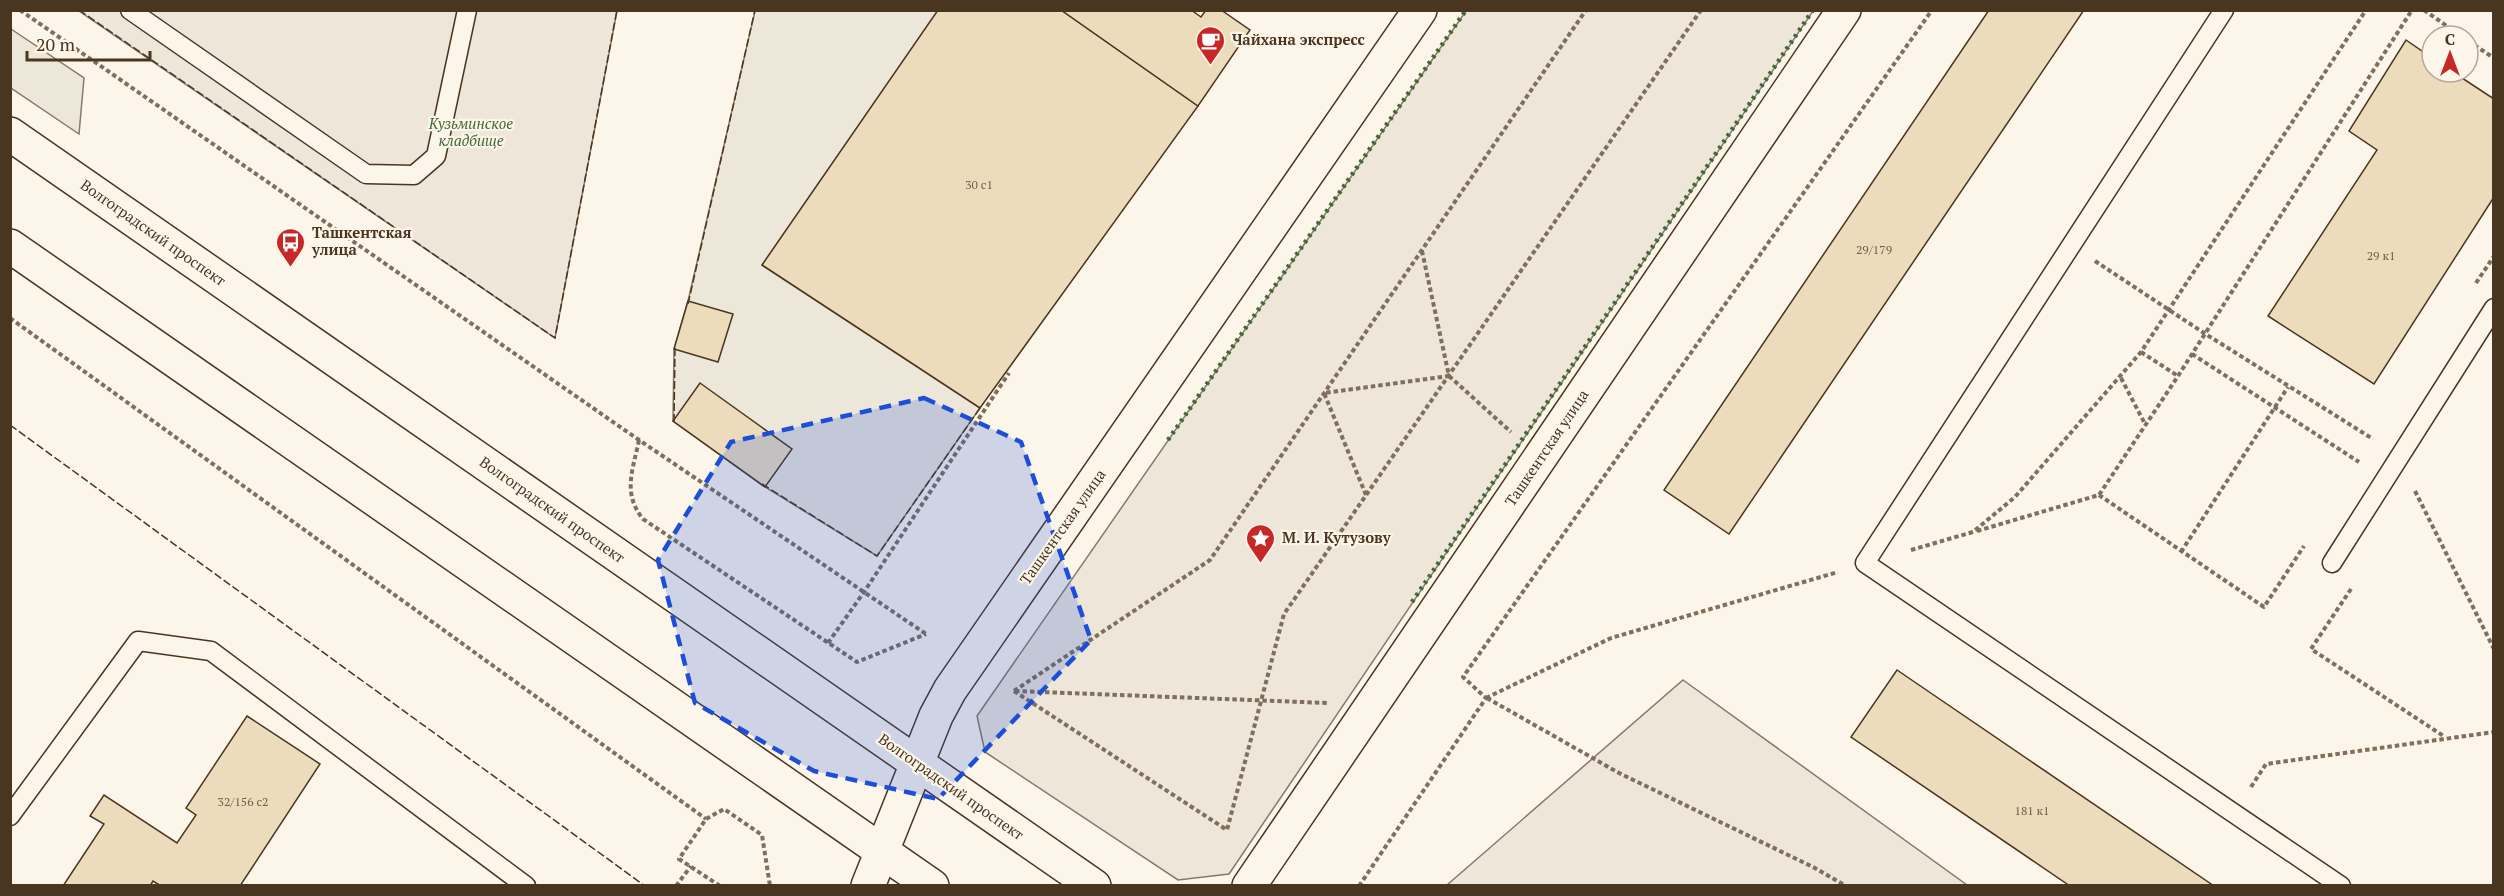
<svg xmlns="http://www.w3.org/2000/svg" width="2504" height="896" font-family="'PT Serif',serif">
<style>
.green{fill:#ede6d9;stroke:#887966;stroke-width:1.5}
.parking{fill:#ede7d9;stroke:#887966;stroke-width:1.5}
.building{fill:#ecdcbc;stroke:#4a3520;stroke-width:1.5}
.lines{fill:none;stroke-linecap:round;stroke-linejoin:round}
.lane-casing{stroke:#4a3520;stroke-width:21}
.secondary-casing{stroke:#4a3520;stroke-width:36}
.primary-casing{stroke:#4a3520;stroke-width:36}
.path{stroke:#7f6f5c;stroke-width:4;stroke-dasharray:4.5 3;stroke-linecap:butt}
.lane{stroke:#fbf6e9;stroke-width:18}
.secondary{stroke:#fbf6e9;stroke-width:33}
.primary{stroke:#fbf6e9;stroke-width:33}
.hedge{stroke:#436837;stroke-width:4.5;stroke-dasharray:3 4.5;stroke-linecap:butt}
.fence{stroke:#4a3520;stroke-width:1.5;stroke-dasharray:8 3;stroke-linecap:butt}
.marked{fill:#1d4ed8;fill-opacity:0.2;stroke:#1d4ed8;stroke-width:4.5;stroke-dasharray:12 8;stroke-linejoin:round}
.labels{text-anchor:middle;stroke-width:4.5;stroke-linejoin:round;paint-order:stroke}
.number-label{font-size:12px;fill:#725f47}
.poi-label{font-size:15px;font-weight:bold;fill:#4a3520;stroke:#fbf6e9;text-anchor:start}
.park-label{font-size:15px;font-style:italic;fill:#436837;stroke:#fbf6e9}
.street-label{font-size:15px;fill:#4a3520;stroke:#fbf6e9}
</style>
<rect width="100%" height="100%" fill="#fbf6e9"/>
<g class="green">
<path d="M79,11H617L555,338Z"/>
<path d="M1466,11H1813L1229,874L1178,880L985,752L977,716Z"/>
<path d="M1683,680L1967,885H1447Z"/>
</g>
<g class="parking">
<path d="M755,11H938L762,265L980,408L877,556L765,487L673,421L674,349L688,301Z"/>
<path d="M11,29L84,78L79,134L11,88Z"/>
</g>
<g class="building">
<path d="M938,10H1061L1198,106L980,408L762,265Z"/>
<path d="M1061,10H1191L1201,17L1206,10H1221L1250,30L1198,106Z"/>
<path d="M1989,10H2084L1729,534L1664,490Z"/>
<path d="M2406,40L2432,58V72H2453L2494,99V197L2374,384L2268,316L2377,150L2349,131Z"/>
<path d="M688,301L733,314L718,362L674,349Z"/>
<path d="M700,383L792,449L765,487L673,421Z"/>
<path d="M1897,670L2214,886H2070L1851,737Z"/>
<path d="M247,716L320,764L240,886H161L153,881L150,886H63L104,824L90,816L104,795L177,843L196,815L186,808Z"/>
</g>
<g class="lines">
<defs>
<g id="lane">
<path d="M130,10L366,174L414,175L436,156L467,10"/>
<path d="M2224,10L1865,563L2341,886"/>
<path d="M2332,563L2494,308"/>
<path d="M10,816L138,641L211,651L526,886"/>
</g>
<g id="secondary">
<path d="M868,886L936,716L950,690L1420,10"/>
<path d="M1249,886L1844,10"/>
</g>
<g id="primary">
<path d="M10,134L1094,886"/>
<path d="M10,246L932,886"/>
</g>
</defs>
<use href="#lane" class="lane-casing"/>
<use href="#secondary" class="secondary-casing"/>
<use href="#primary" class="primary-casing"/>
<g class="path">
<path d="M20,10L639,440L926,634"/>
<path d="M2424,10L2461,36"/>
<path d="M2468,41L2494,58"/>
<path d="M2095,261L2204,333L2373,439"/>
<path d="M2476,283L2494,256"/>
<path d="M10,318L706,819"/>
<path d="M2141,352L2178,376"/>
<path d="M2192,354L2359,462"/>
<path d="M1449,376L1511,432"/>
<path d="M2121,378L2145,424"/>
<path d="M639,440C633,470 622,493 643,519L857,662L926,634"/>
<path d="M2415,491L2494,649"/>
<path d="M1366,495L1324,393L1449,376L1422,251"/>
<path d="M2099,495L2264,607L2304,546"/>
<path d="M1977,531L2099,495L2178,376L2412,10"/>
<path d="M1911,550L1973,532L2015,497L2141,352L2366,10"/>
<path d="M2181,552L2288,387"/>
<path d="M2351,589L2311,649L2445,737"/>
<path d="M828,643L864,592L1009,373"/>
<path d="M1014,691L1227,830L1284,614L1701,10"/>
<path d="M1014,691L1210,560L1586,10"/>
<path d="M1015,691L1328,703"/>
<path d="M1486,698L1611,638L1838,572"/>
<path d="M1487,698L1619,773L1813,867L1846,886"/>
<path d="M2251,787L2266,764L2494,732"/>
<path d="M676,886L691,866"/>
<path d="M720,886L679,859L706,819L724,809L762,835L770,886"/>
<path d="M1359,886L1486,698L1463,677L1932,10"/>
</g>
<use href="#lane" class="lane"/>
<use href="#secondary" class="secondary"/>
<use href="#primary" class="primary"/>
<g class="hedge">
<path d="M1168,440L1466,10"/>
<path d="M1412,602L1813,10"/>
</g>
<g class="fence">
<path d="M79,10L555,338L617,10"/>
<path d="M688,304L755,10"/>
<path d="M674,422L675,347"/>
<path d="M10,425L645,886"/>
<path d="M762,484L877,556L980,408"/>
</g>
</g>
<path class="marked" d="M924,398L1021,442L1091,640L938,799L814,771L695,703L658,560L731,442Z"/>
<defs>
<symbol id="cafe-pin" viewBox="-11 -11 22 30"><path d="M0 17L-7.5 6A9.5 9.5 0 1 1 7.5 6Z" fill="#c62828" stroke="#fbf6e9"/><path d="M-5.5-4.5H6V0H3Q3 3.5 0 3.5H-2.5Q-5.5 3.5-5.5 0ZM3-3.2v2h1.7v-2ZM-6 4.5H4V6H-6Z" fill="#fff"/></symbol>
<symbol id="bus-pin" viewBox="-11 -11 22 30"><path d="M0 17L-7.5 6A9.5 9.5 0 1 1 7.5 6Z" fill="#c62828" stroke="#fbf6e9"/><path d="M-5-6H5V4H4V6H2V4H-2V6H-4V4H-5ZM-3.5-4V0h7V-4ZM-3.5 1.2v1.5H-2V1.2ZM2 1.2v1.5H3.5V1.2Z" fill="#fff"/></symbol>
<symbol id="sight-pin" viewBox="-11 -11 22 30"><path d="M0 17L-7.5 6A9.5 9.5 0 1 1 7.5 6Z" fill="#c62828" stroke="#fbf6e9"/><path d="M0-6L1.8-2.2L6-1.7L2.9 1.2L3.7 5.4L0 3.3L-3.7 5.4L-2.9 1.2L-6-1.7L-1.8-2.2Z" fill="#fff"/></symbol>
</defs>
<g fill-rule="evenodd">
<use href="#cafe-pin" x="1194" y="24" width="33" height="45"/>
<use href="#bus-pin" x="274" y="226" width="33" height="45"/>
<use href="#sight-pin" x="1244" y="522" width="33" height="45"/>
</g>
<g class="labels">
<g class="number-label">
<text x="979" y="189">30 с1</text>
<text x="1874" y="254">29/179</text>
<text x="2381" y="260">29 к1</text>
<text x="243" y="806">32/156 с2</text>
<text x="2032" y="815">181 к1</text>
</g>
<g class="poi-label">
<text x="1232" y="45">Чайхана экспресс</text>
<text x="312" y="238">Ташкентская<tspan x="312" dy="17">улица</tspan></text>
<text x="1282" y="543">М. И. Кутузову</text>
</g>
<g class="park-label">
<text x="471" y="129">Кузьминское<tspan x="471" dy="17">кладбище</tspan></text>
</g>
<g class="street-label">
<text transform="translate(153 233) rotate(35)" y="5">Волгоградский проспект</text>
<text transform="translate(1547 448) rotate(-56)" y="5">Ташкентская улица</text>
<text transform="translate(552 510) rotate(35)" y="5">Волгоградский проспект</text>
<text transform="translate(1063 527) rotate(-55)" y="5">Ташкентская улица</text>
<text transform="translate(951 787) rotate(35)" y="5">Волгоградский проспект</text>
</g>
</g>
<rect width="2504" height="896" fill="none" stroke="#4a3520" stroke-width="24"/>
<g transform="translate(2450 54)"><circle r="28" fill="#fbf6e9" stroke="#b4a999" stroke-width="1.5"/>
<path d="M0-4.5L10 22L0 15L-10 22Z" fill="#c62828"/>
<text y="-9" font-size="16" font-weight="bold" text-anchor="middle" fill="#4a3520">С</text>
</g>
<path d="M27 51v9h123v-9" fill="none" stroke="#4a3520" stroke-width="3"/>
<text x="36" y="51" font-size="18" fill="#4a3520" stroke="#fbf6e9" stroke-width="4.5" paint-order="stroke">20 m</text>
</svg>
